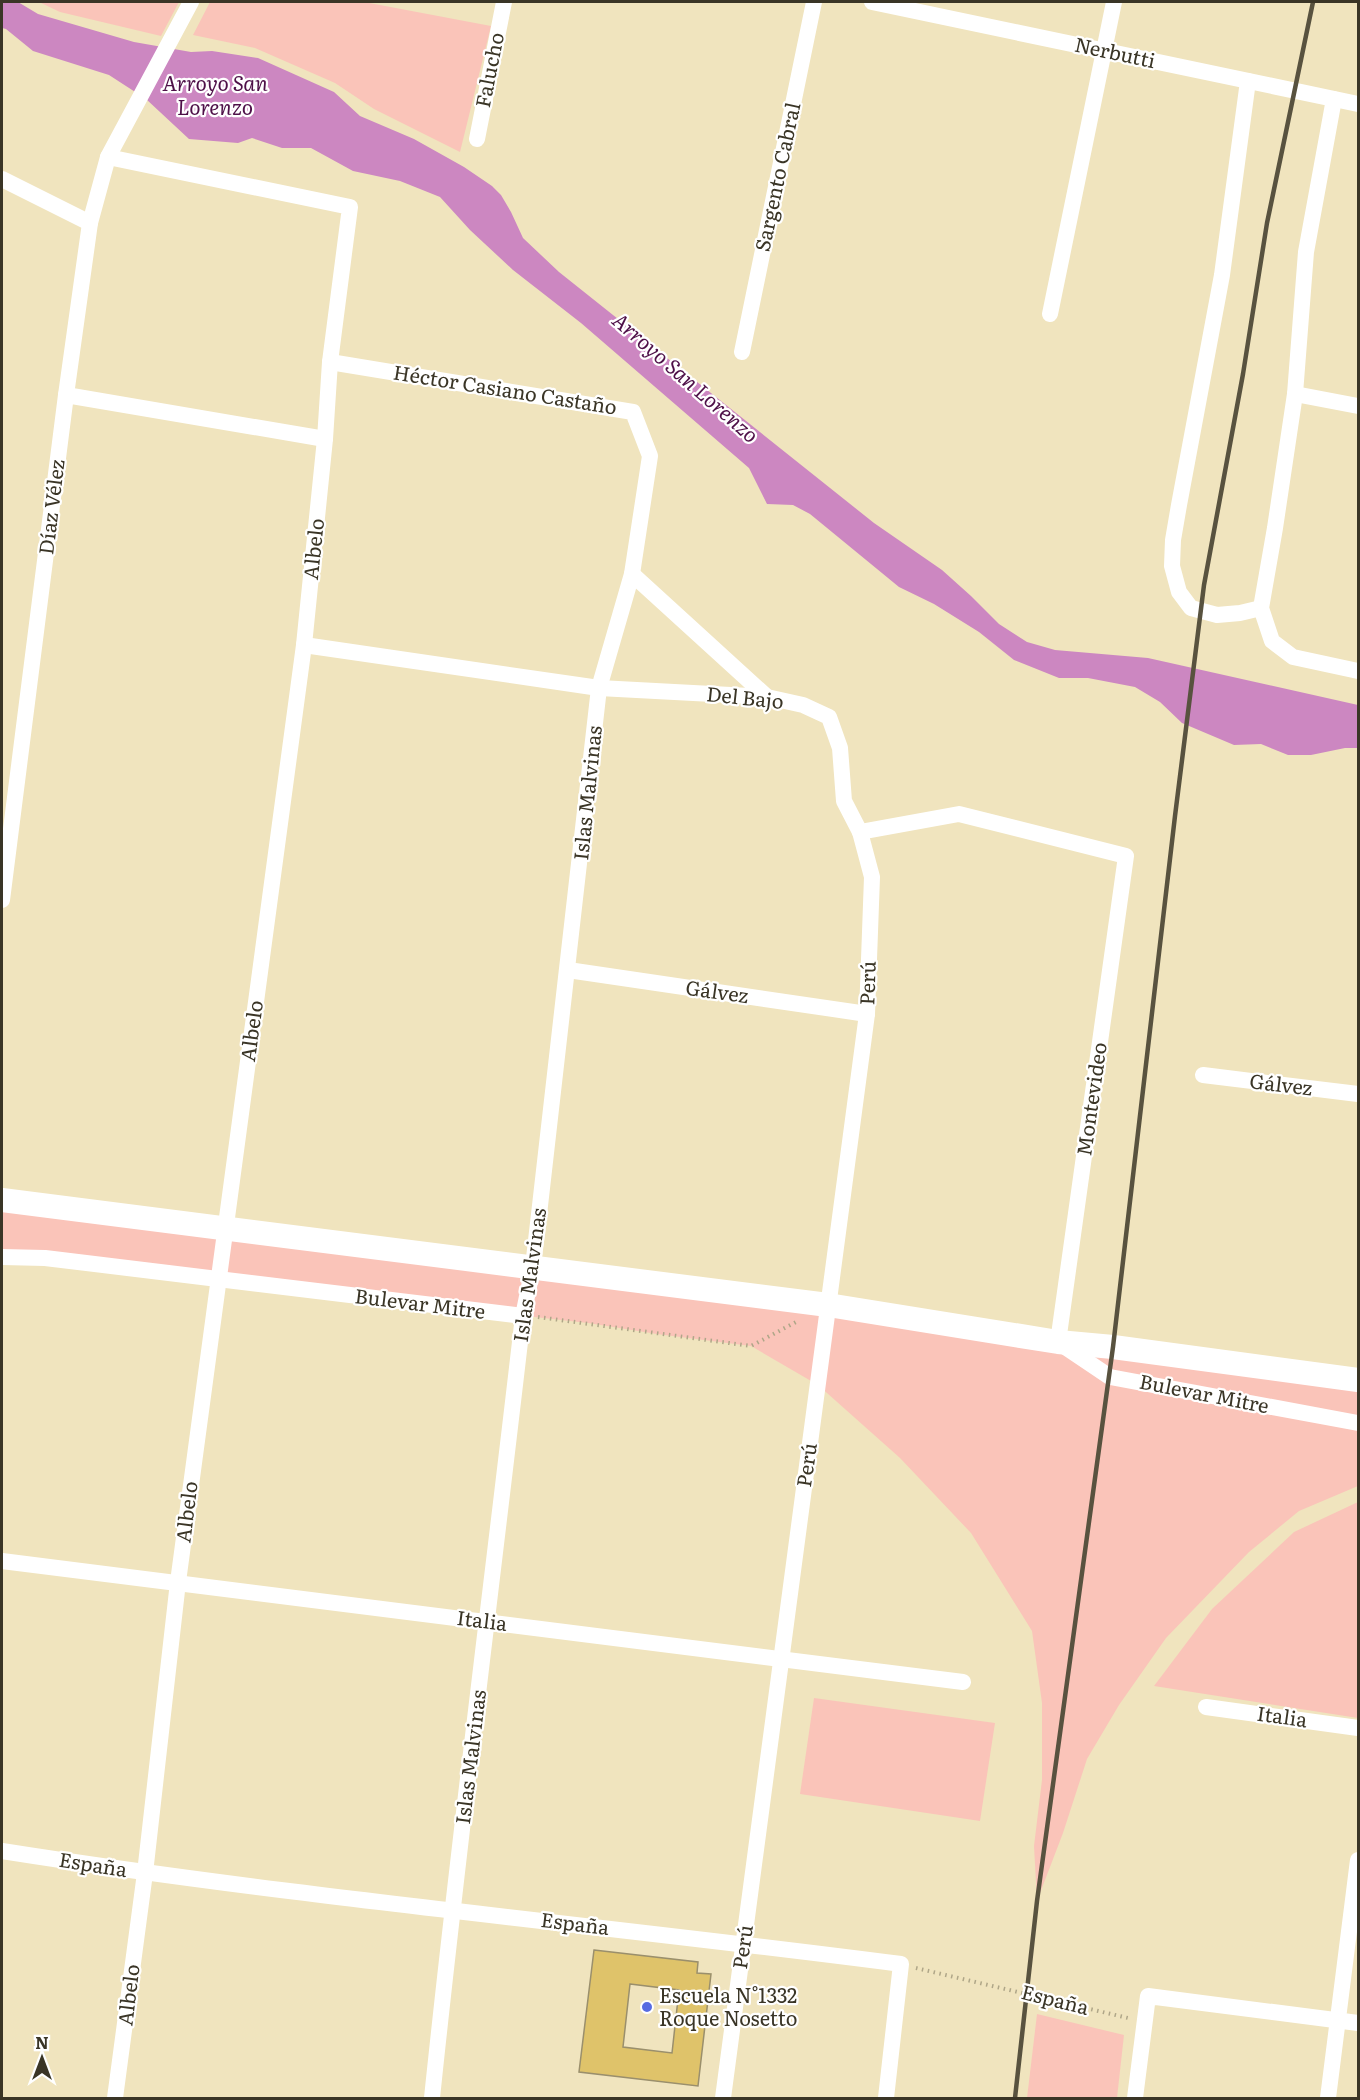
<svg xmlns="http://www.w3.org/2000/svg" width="1360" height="2100" font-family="Literata,serif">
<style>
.green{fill:#fac4b9}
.water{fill:#cc87c1}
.building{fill:#dfc36a;stroke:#9a8f6c;stroke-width:1.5;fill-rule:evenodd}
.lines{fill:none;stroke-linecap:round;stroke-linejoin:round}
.path{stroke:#afa688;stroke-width:4;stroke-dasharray:1.5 4.5;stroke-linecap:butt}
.street{stroke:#fff;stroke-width:16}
.secondary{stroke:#fff;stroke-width:24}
.rail{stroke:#58523f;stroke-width:4.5}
.poi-dot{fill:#586ce2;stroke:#fff;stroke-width:2}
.labels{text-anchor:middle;stroke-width:4.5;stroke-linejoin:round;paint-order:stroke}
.street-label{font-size:20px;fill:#3a3526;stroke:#fff}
.poi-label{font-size:20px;fill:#3a3526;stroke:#fff;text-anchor:start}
.water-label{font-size:21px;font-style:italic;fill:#4e1048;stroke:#fff}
</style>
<rect width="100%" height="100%" fill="#f0e4be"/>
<g class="green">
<path d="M39,2H179L161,36L60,12Z"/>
<path d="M210,2H364L491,26L460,152L374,109L335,83L255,48L193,35Z"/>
<path d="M2,1200L1358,1380V1486L1299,1511L1249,1552L1166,1638L1119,1705L1087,1759L1063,1833L1037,1901L1034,1846L1042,1780V1703L1032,1631L971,1533L900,1458L818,1385L751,1346L657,1334L588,1323L2,1257Z"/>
<path d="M1358,1502V1718L1154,1686L1212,1609L1294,1532Z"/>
<path d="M814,1698L995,1723L980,1821L800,1794Z"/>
<path d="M1037,2014L1124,2035L1117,2098H1027Z"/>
</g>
<path class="water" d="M2,2H18L38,14L134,42L191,52L212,51L258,58L334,92L360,116L414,139L464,167L492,186L501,195L511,212L523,238L559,272L874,523L942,570L971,596L999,624L1027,642L1055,650L1148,658L1358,705V748H1345L1311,755H1288L1261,744L1234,745L1182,723L1160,702L1135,687L1088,678H1059L1014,660L979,632L934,604L899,587L810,514L793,505L767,504L749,468L581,323L513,270L470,230L440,197L400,181L353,171L311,148H282L252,138L238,143L189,139L146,99L109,75L33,51L6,29L2,28Z"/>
<path class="building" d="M594,1950L698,1962L697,1973L711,1974L698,2086L579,2072ZM630,1984L679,1990L672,2053L623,2047Z"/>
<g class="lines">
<g class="path">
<path d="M538,1317L751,1346L796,1322"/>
<path d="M916,1968L1128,2018"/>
</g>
<g class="street">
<path d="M872,2L1358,104"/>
<path d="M1248,81L1222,275L1179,505L1173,540L1172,566L1179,592L1191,608L1217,615L1240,613L1261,608"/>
<path d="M1334,99L1306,252L1295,394L1275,528L1261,608L1272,641L1293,657L1358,671"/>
<path d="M477,139L504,2"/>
<path d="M108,157L350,207L330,362L325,439L304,645L178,1582L145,1873L115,2098"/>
<path d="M2,179L90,223"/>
<path d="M1050,314L1114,2"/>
<path d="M742,352L814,2"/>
<path d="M330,362L633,412L650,456L632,574L599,688L533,1267L523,1316C493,1577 459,1837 432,2098"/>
<path d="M1295,394L1358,406"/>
<path d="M66,395L325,439"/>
<path d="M632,574L767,697"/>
<path d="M304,645L599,688L767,697L803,705L829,717L840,748L844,801L860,832L959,814L1126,856L1058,1342L1110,1377L1358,1423"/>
<path d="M2,900L66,395L90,223L108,157L191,2"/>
<path d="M568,970L867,1014"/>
<path d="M1203,1075L1358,1094"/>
<path d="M2,1257L45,1258L523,1316"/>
<path d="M2,1561L963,1682"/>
<path d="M1206,1707L1358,1728"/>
<path d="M2,1851C300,1898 601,1925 901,1964L886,2098"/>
<path d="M723,2098L867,1014L872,877L860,832"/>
<path d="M1135,2098L1148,1996L1358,2023"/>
<path d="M1328,2098L1358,1860"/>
</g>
<path class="secondary" d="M2,1200L828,1305L1058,1342L1113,1347L1358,1380"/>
<path class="rail" d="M1015,2098L1037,1901L1113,1347L1175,816L1204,585L1243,374L1267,223L1313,2"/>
</g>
<circle class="poi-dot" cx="647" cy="2007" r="6"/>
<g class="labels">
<g class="street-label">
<text transform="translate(1115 53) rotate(12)" y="7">Nerbutti</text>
<text transform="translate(490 70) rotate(-79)" y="7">Falucho</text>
<text transform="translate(778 177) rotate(-78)" y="7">Sargento Cabral</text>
<text transform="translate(505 390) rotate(9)" y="7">Héctor Casiano Castaño</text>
<text transform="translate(52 507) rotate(-83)" y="7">Díaz Vélez</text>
<text transform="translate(314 549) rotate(-84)" y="7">Albelo</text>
<text transform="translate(745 698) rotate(6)" y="7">Del Bajo</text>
<text transform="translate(588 793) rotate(-84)" y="7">Islas Malvinas</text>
<text transform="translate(868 983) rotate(-88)" y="7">Perú</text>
<text transform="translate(717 992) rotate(8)" y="7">Gálvez</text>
<text transform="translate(252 1031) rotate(-82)" y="7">Albelo</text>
<text transform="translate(1281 1085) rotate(7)" y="7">Gálvez</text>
<text transform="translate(1092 1099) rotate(-82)" y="7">Montevideo</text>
<text transform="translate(530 1275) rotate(-82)" y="7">Islas Malvinas</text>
<text transform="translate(420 1304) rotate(7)" y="7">Bulevar Mitre</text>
<text transform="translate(1204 1394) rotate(11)" y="7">Bulevar Mitre</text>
<text transform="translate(807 1465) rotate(-82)" y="7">Perú</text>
<text transform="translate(187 1512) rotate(-83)" y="7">Albelo</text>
<text transform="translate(482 1621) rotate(7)" y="7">Italia</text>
<text transform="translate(1282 1717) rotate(8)" y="7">Italia</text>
<text transform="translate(471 1757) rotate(-83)" y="7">Islas Malvinas</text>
<text transform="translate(93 1865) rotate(9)" y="7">España</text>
<text transform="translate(575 1924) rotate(7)" y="7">España</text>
<text transform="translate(743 1947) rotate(-82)" y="7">Perú</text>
<text transform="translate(129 1995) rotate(-83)" y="7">Albelo</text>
<text transform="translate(1055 2000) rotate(14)" y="7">España</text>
</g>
<g class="poi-label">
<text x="659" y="2003">Escuela N°1332<tspan x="659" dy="23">Roque Nosetto</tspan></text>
</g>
<g class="water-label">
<text x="215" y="91">Arroyo San<tspan x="215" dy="24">Lorenzo</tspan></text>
<text transform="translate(685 378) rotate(41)" y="7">Arroyo San Lorenzo</text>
</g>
</g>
<rect width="1360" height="2100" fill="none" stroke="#3a3526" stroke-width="6"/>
<g transform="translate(42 2058)" stroke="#ffffff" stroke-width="4.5" paint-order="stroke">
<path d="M0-4.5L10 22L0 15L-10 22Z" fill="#3a3526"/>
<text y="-9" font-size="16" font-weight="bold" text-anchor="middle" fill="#3a3526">N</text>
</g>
</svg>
